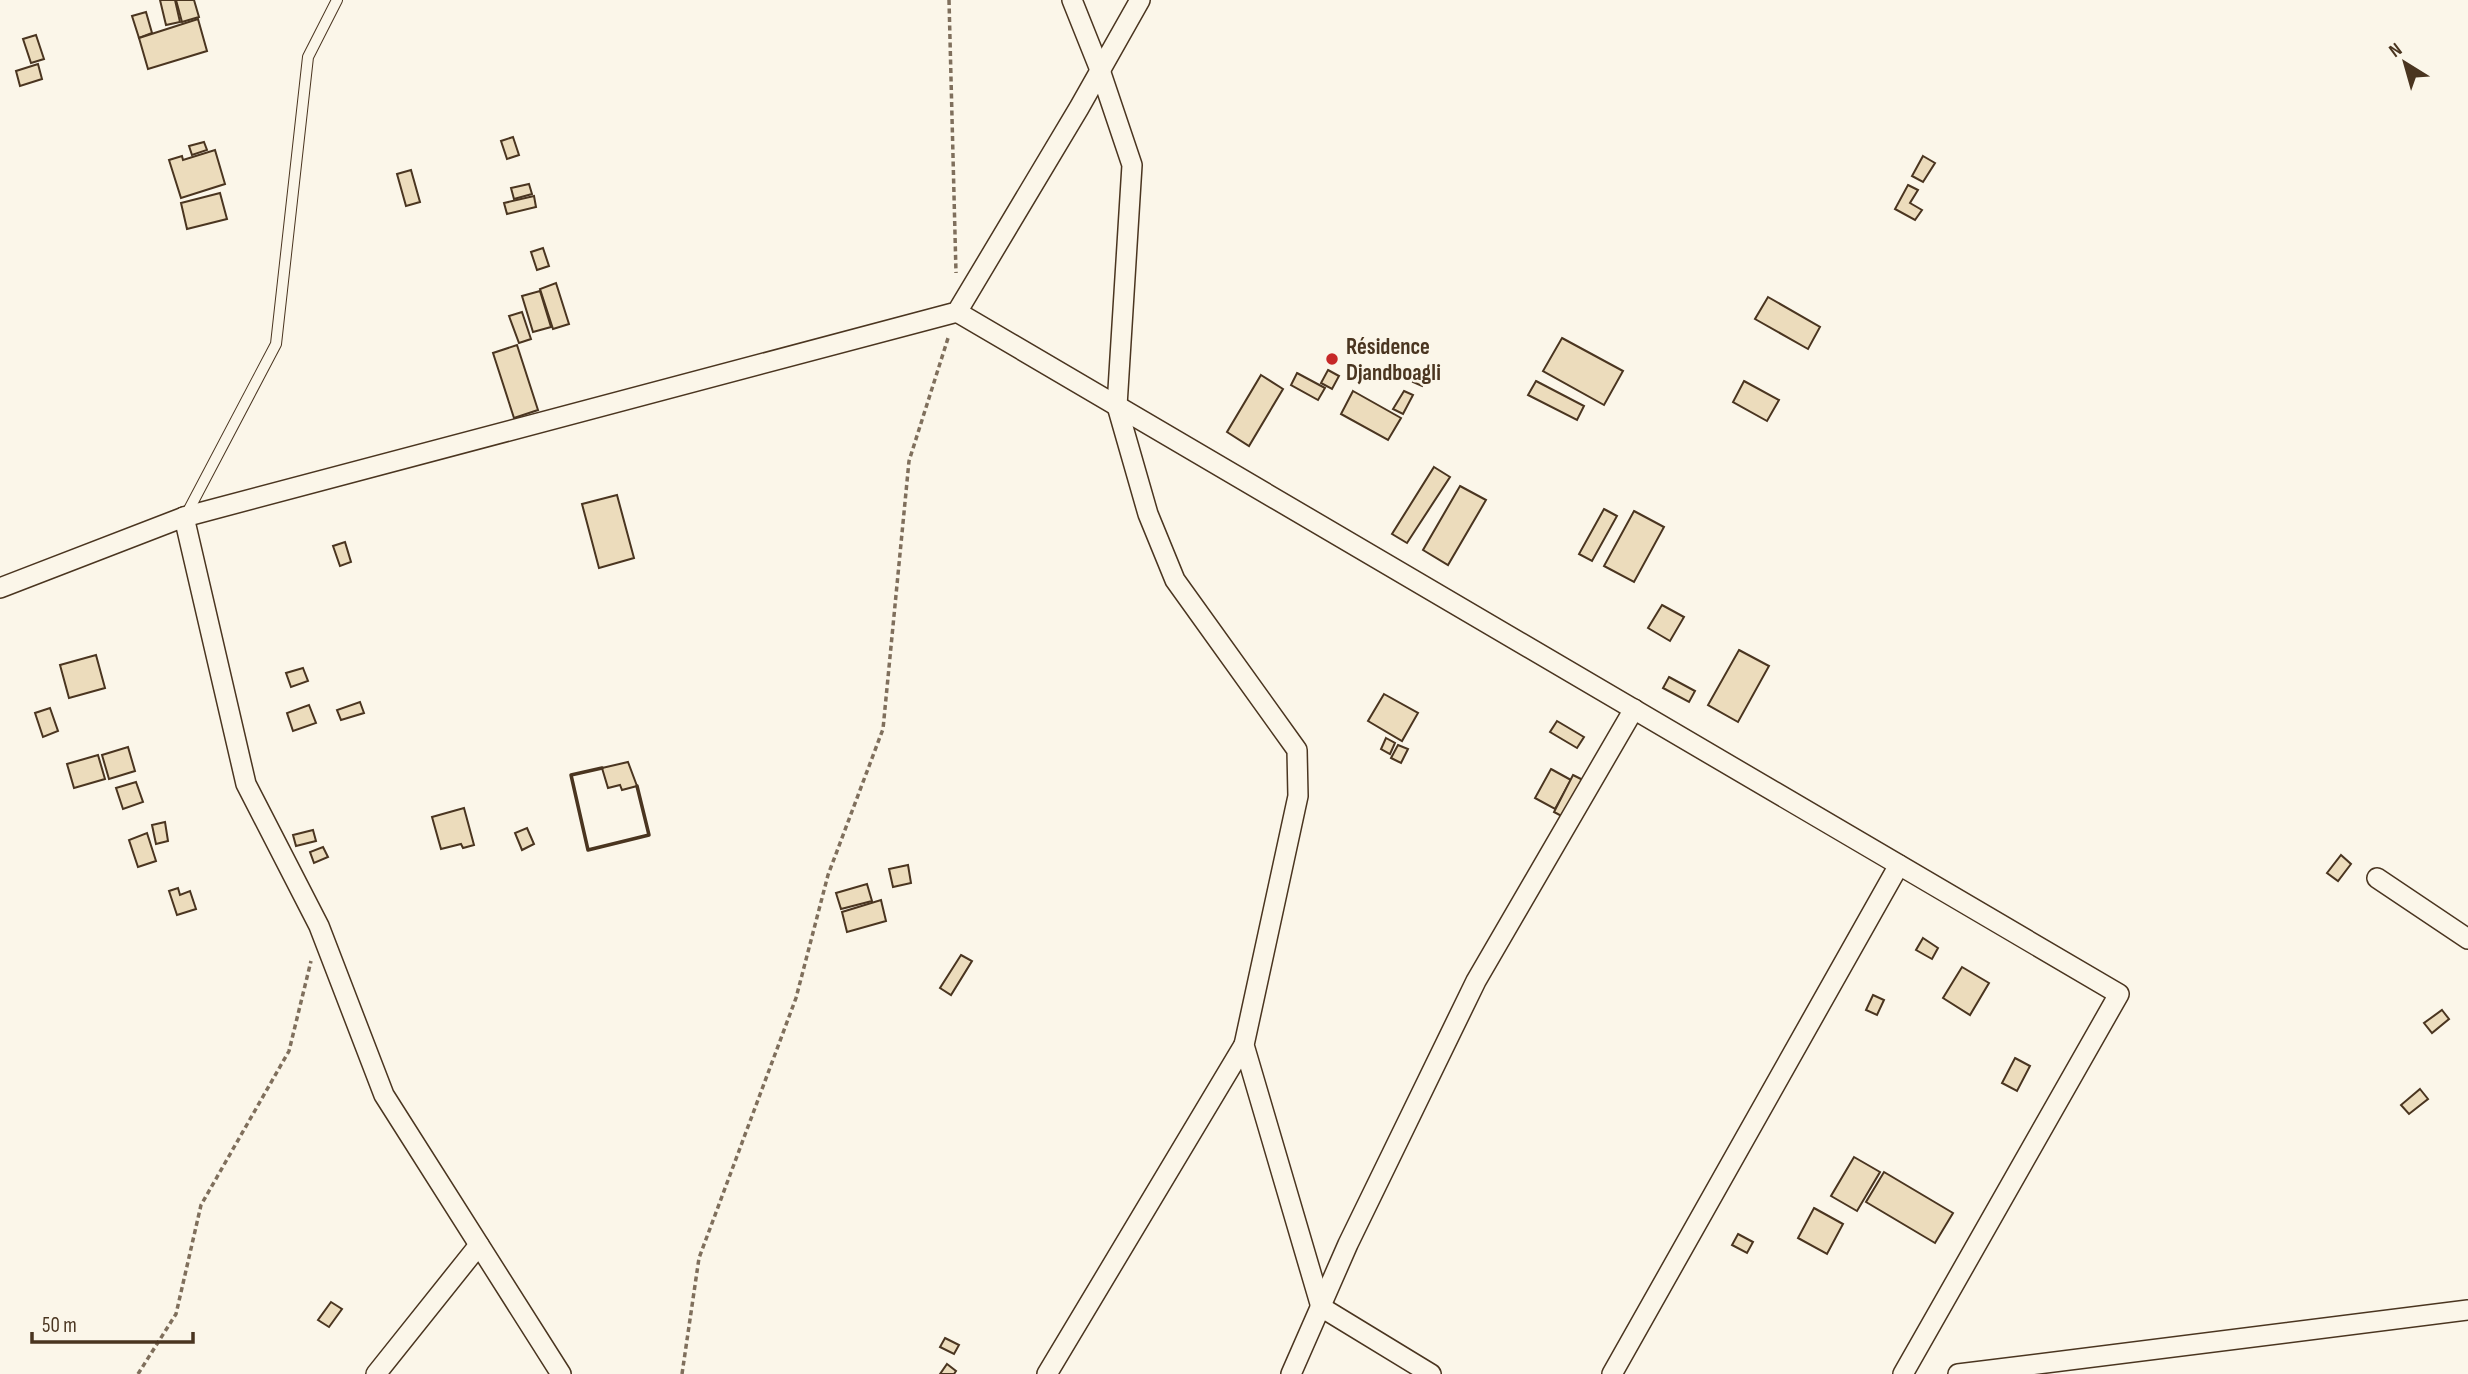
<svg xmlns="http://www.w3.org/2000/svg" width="2468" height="1374" font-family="'Sofia Sans Condensed',sans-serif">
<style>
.building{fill:#ecdcbc;stroke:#4a3520;stroke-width:2}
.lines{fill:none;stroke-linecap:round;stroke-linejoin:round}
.lane-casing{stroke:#4a3520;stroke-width:12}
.street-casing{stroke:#4a3520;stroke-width:22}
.path{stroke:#7f6f5c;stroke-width:3.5;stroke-dasharray:5 3.5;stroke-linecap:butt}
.lane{stroke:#fbf6e9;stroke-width:10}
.street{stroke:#fbf6e9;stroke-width:19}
.wall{stroke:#4a3520;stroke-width:3.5}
.poi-dot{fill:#c62828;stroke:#fbf6e9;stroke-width:2.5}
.labels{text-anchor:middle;stroke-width:5;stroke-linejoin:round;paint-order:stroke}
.poi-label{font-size:23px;font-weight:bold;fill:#4a3520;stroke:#fbf6e9;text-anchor:start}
</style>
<rect width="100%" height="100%" fill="#fbf6e9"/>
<g class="building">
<path d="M160,0H175L180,22L166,25Z"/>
<path d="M176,0H194L199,17L182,22Z"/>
<path d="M146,12L152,33L139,38L132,16Z"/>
<path d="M198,19L207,51L148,69L139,38Z"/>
<path d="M36,35L44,59L31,63L23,39Z"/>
<path d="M38,64L42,79L20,86L16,71Z"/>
<path d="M513,137L519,155L507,159L501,141Z"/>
<path d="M204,142L207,150L192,155L189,146Z"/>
<path d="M215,150L225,184L181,198L169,160L182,156L183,160Z"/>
<path d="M1923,156L1935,163L1923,182L1912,176Z"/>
<path d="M411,170L420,202L406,206L397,174Z"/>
<path d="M529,184L532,194L514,199L511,188Z"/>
<path d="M1908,185L1918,190L1910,203L1922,210L1915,220L1895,209Z"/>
<path d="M220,193L227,219L187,229L181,203Z"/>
<path d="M534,196L536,207L507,214L504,203Z"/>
<path d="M543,248L549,266L537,270L531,252Z"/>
<path d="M556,283L569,324L553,329L540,289Z"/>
<path d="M540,291L551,327L533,332L522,296Z"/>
<path d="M1768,297L1820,327L1808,349L1755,319Z"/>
<path d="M522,312L531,339L519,343L509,316Z"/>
<path d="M1562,338L1623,371L1604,405L1543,371Z"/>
<path d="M517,345L538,410L514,418L493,353Z"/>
<path d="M1328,370L1339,376L1332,389L1321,383Z"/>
<path d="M1297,373L1325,388L1318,400L1291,385Z"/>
<path d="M1417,373L1426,377L1422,386L1413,382Z"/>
<path d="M1261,375L1283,389L1249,446L1227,432Z"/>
<path d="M1536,381L1584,406L1577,420L1528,395Z"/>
<path d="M1744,381L1779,400L1767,421L1733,402Z"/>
<path d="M1353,391L1401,418L1388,440L1341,414Z"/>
<path d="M1404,391L1413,395L1403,414L1393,409Z"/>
<path d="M1434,467L1450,477L1407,543L1392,534Z"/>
<path d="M1460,486L1486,500L1448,565L1423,550Z"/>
<path d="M617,495L634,558L599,568L582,504Z"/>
<path d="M1604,509L1617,516L1592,561L1579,554Z"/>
<path d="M1634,511L1664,527L1634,582L1604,566Z"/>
<path d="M345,542L351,562L340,566L333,546Z"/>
<path d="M1662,605L1684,617L1670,641L1648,628Z"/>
<path d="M1739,650L1769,666L1738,722L1708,705Z"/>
<path d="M96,655L105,688L69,698L60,665Z"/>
<path d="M303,668L308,681L291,687L286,673Z"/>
<path d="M1669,677L1695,691L1689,702L1663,688Z"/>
<path d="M1384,694L1418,713L1402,741L1368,721Z"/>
<path d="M360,702L364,713L341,720L337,710Z"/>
<path d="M309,705L316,723L293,731L287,713Z"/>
<path d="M50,708L58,731L43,737L35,713Z"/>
<path d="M1557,721L1584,737L1577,748L1550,732Z"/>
<path d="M1386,738L1395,743L1390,754L1381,749Z"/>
<path d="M1398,745L1408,749L1401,763L1391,758Z"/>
<path d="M128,747L135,771L109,779L102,755Z"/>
<path d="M98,755L105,779L74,788L67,764Z"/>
<path d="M628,762L637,786L622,790L620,785L608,788L602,768Z"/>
<path d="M1551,769L1571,780L1555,809L1535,798Z"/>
<path d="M1573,775L1587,782L1567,819L1554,812Z"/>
<path d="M136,782L143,802L123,809L116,788Z"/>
<path d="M464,808L474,845L463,848L461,844L441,849L432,817Z"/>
<path d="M165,822L168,841L156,844L152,825Z"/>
<path d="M527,828L534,844L522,850L515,833Z"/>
<path d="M313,830L316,841L296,846L293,835Z"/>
<path d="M147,833L156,861L138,867L129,840Z"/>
<path d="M323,847L328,857L314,863L310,852Z"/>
<path d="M2341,855L2351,864L2338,881L2327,873Z"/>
<path d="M908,865L911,883L893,887L889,869Z"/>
<path d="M867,884L872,901L841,909L836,893Z"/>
<path d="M178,888L180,895L190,891L196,909L177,915L169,891Z"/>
<path d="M881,900L886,921L847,932L842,912Z"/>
<path d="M1923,938L1938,948L1932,959L1916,950Z"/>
<path d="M961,955L972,961L951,995L940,988Z"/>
<path d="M1962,967L1989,983L1970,1015L1943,998Z"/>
<path d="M1873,995L1884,1000L1877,1015L1866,1010Z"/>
<path d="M2442,1010L2449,1019L2432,1033L2424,1023Z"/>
<path d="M2015,1058L2030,1066L2017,1091L2002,1083Z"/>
<path d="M2420,1089L2428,1099L2409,1114L2401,1105Z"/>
<path d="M1854,1157L1880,1172L1857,1211L1831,1196Z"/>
<path d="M1884,1172L1953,1213L1935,1243L1866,1202Z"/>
<path d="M1814,1208L1843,1224L1827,1254L1798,1238Z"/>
<path d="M1738,1234L1753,1242L1747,1253L1732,1245Z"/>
<path d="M331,1302L342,1309L329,1327L318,1320Z"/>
<path d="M945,1338L959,1345L954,1354L940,1347Z"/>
<path d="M947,1364L956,1371L954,1374H940Z"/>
</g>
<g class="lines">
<defs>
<path id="lane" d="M185,517L276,344L308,57L337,0"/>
<g id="street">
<path d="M1072,0L1100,70L1132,165L1117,406L1148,514L1175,580L1297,750L1298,796L1244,1045L1321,1307L1431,1374"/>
<path d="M957,312L2119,994L1903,1374"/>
<path d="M184,517L246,784L319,926L384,1095L561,1374"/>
<path d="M0,588L184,517L957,312L1079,108L1140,0"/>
<path d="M2377,878L2468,939"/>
<path d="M376,1374L479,1245"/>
<path d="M1047,1374L1244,1045"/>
<path d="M1291,1374L1348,1244L1476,981L1634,709"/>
<path d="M1612,1374L1899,865"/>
<path d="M1958,1374L2468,1310"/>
</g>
</defs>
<use href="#lane" class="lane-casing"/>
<use href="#street" class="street-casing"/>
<g class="path">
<path d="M949,0L956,273"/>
<path d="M138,1374L176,1314L201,1205L289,1051L311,961"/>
<path d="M682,1374L699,1258L796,998L828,875L883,729L909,461L949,335"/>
</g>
<use href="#lane" class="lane"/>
<use href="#street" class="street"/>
<path class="wall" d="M602,768L571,775L588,850L649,835L637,786"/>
</g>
<circle class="poi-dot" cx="1332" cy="359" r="7"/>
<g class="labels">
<g class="poi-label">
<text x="1346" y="354">Résidence<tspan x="1346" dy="26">Djandboagli</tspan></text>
</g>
</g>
<g transform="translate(2405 63) rotate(323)" stroke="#fbf6e9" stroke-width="5" paint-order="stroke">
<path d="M0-5L12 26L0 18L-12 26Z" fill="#4a3520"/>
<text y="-10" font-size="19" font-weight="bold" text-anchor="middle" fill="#4a3520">N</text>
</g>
<path d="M32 1332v10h161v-10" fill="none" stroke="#4a3520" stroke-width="3.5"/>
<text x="42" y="1332" font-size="21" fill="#4a3520" stroke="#fbf6e9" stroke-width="5" paint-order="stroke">50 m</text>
</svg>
